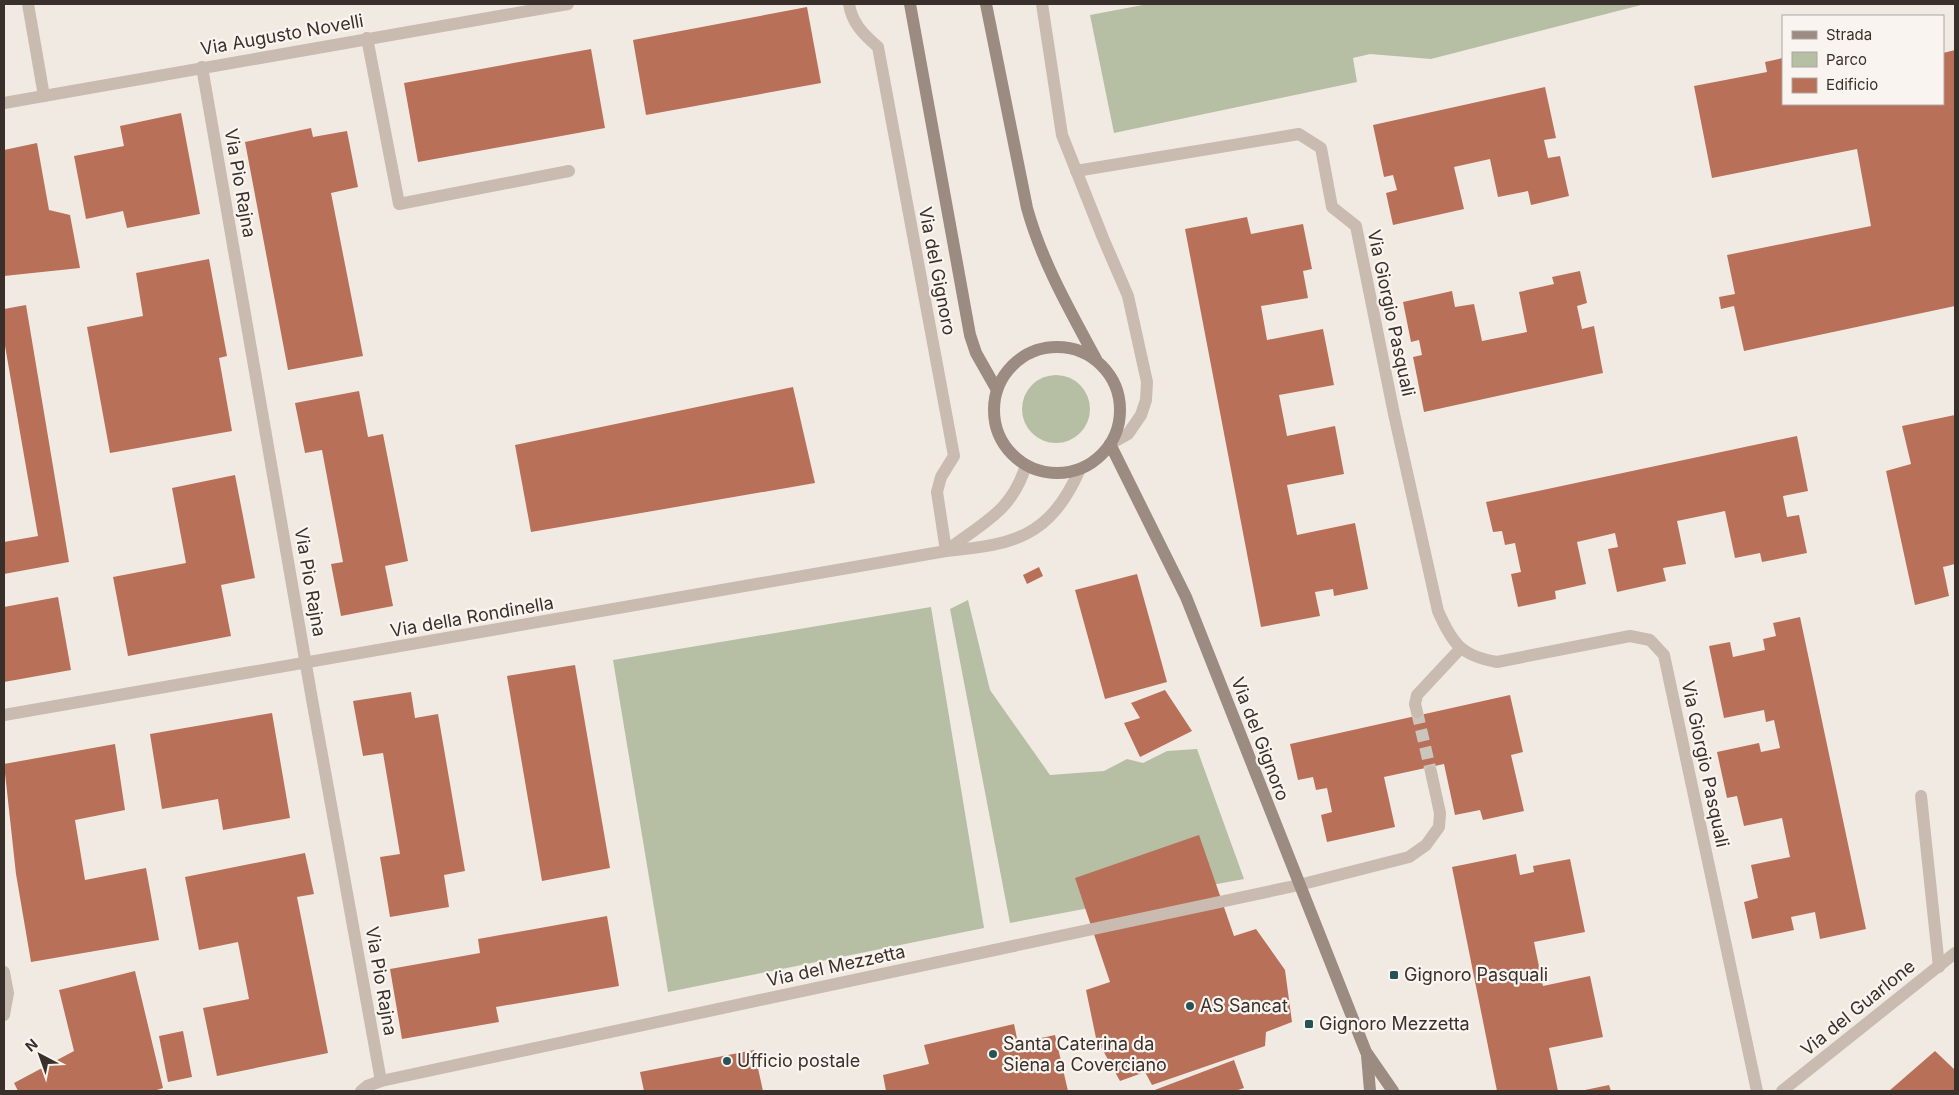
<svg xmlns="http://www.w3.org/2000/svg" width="1959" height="1095" font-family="Inter,sans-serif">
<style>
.green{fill:#b6bfa4}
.building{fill:#b97059}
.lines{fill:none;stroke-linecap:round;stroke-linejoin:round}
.street-tunnel{stroke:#ccc5be;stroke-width:12;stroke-dasharray:12 6;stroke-linecap:butt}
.lane{stroke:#c9bbaf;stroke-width:12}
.street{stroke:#c9bbaf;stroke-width:12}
.secondary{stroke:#9c8b81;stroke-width:12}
.poi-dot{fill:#265356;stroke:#f9f4ef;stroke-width:2}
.labels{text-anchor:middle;stroke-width:4.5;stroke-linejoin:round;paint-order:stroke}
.street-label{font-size:18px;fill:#39302c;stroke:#f9f4ef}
.poi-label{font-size:18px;fill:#39302c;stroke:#f9f4ef;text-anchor:start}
</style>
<rect width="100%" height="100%" fill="#f1eae2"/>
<g class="green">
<path d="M1148,4H1645L1431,59L1370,54L1353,58L1357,82L1114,133L1090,15Z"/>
<circle cx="1056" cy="409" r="34"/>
<path d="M968,600L990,690L1050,775L1104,771L1127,759L1143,763L1167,751L1197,749L1244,879L1010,923L950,609Z"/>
<path d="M931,607L984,928L668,992L613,660Z"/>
</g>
<g class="building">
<path d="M807,7L821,83L646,115L633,40Z"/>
<path d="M591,49L605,128L418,162L404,83Z"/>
<path d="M1955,50V306L1744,351L1734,306L1721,309L1719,297L1735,294L1727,255L1871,226L1857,149L1712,178L1694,86L1767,72L1765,62L1783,58V104H1943V53Z"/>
<path d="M1545,87L1556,138L1544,140L1548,158L1560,156L1569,196L1531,205L1528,191L1498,197L1490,159L1454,167L1464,209L1393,225L1386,193L1397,190L1393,175L1384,177L1373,125Z"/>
<path d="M181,113L200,214L127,228L123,211L86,219L74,156L124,146L120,126Z"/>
<path d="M311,128L313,137L347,131L358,187L331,193L363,356L288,370L245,142Z"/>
<path d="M37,143L49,210L70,215L80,268L4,276V150Z"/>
<path d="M1247,217L1251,234L1303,224L1312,269L1303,271L1308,298L1261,306L1267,340L1323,329L1334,385L1279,395L1287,436L1335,426L1344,474L1287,485L1297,535L1355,523L1368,589L1334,596L1333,589L1315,592L1320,616L1261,627L1185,229Z"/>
<path d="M209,259L227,356L219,358L232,431L110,453L87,327L143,316L136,273Z"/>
<path d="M1580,271L1587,303L1577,306L1582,329L1594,326L1603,373L1424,412L1413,357L1422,355L1419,340L1411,342L1403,302L1452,291L1455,307L1474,304L1482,341L1527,332L1519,292L1554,284L1552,277Z"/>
<path d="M26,305L69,562L4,574V542L38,536L4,340V309Z"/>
<path d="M793,387L815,483L531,532L515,445Z"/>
<path d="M359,391L368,437L383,434L408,561L385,566L393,606L341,616L331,564L343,562L322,450L305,453L295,403Z"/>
<path d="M1955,415V564L1943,567L1949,596L1915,605L1886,471L1911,464L1902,426Z"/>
<path d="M1797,436L1808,491L1783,496L1787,517L1799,515L1807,553L1762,562L1760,553L1735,558L1725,511L1677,521L1686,564L1663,568L1666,581L1617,592L1608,549L1618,547L1615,533L1577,542L1586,584L1555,591L1556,599L1518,607L1511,574L1521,572L1515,543L1505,545L1502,531L1493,532L1486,502Z"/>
<path d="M235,475L255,578L221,585L231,636L128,656L113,577L186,563L172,488Z"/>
<path d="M1039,567L1043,576L1027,584L1023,575Z"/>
<path d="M1137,574L1167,682L1105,699L1075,590Z"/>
<path d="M58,597L71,670L4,682V607Z"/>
<path d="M1800,617L1866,929L1820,939L1815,912L1791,917L1794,930L1752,939L1744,902L1758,898L1751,865L1790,857L1782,818L1744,826L1737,796L1727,798L1717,752L1759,743L1761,752L1780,748L1774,720L1766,722L1764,710L1724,718L1709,646L1730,642L1733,657L1765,650L1763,639L1776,636L1773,623Z"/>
<path d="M575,665L610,868L542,881L507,676Z"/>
<path d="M1165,690L1192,731L1140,757L1124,723L1140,718L1131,703Z"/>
<path d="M411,692L415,718L438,714L465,871L444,875L449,907L390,917L380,857L400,854L383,753L363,756L353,701Z"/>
<path d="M1510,695L1523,752L1511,755L1524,811L1483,820L1480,810L1455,815L1444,764L1384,777L1395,827L1327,842L1321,815L1332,812L1327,788L1316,790L1313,777L1298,780L1290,744Z"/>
<path d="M272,713L290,818L223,830L218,799L162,809L150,734Z"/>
<path d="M115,744L125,810L75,820L85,880L146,868L159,940L31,962L16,874L4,764Z"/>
<path d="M1199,835L1234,936L1256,929L1285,970L1292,1022L1266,1032L1265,1046L1152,1085L1145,1072L1120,1081L1096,1038L1086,990L1110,982L1075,878Z"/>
<path d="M305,853L314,894L297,897L328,1053L217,1076L203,1008L249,999L238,942L199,950L185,877Z"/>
<path d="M1516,854L1520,875L1534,872L1533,866L1570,859L1585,932L1534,942L1543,986L1590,976L1603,1037L1549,1048L1558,1091H1497L1452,867Z"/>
<path d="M607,916L619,986L496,1007L499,1022L402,1039L390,969L480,953L478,939Z"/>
<path d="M135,971L163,1088L154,1091H18L14,1083L74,1051L59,990Z"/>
<path d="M1014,1024L1018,1043L1055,1035L1068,1091H886L883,1075L929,1064L924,1045Z"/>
<path d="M183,1031L192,1077L168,1082L159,1036Z"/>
<path d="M754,1050L763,1091H644L640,1072Z"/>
<path d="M1935,1051L1955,1070V1091H1889Z"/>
<path d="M1234,1060L1244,1088L1235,1091H1152Z"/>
<path d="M1609,1085L1611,1091H1585V1090Z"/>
</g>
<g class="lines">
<path class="street-tunnel" d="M1417,712L1431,772"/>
<g class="lane">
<path d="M367,38L399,204L569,171"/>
<path d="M1921,796L1939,967"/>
</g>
<g class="street">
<path d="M28,4L44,96"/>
<path d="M849,4C852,23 863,34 878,47L954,456L941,477L937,492L946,551"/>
<path d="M1042,4L1062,135L1103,238L1128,296L1147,382L1146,400L1141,415L1128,434L1110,444"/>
<path d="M202,67L313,705L381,1081"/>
<path d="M4,103L568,4"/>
<path d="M1076,171L1299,134L1321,148L1332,207L1356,226L1394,414L1438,611C1452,643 1461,656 1497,662L1630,636L1650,640L1664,655L1757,1091"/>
<path d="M946,551C982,523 1012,512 1026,465"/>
<path d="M1417,712L1415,704L1417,695L1460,649"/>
<path d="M4,715L946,551C1014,545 1050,537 1080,469"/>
<path d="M4,972L8,993L4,1015"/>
<path d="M361,1091L367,1086L381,1081L1299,885L1409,857L1426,845L1439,827L1440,813L1431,772"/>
<path d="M1782,1091L1955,953"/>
</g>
<g class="secondary">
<path d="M910,4L970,335L976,353L997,390"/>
<path d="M986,4L1027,208C1042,262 1069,309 1096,359"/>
<circle cx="1057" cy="410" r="63"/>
<path d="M1110,444L1186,597L1366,1052L1393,1091"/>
<path d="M1367,1055L1370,1091"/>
</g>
</g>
<g class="poi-dot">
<rect x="1389" y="970" width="10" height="10" rx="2.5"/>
<circle cx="1190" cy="1006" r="5"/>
<rect x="1304" y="1019" width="10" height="10" rx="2.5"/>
<circle cx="993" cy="1054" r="5"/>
<circle cx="727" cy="1061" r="5"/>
</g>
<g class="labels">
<g class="street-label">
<text transform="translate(282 35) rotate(-10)" y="6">Via Augusto Novelli</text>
<text transform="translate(240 183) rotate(80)" y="6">Via Pio Rajna</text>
<text transform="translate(937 271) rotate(79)" y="6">Via del Gignoro</text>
<text transform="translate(1391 313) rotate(78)" y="6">Via Giorgio Pasquali</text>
<text transform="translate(310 582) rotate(80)" y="6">Via Pio Rajna</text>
<text transform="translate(472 617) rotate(-10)" y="6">Via della Rondinella</text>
<text transform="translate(1260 739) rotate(69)" y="6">Via del Gignoro</text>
<text transform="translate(1705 764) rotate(78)" y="6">Via Giorgio Pasquali</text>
<text transform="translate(836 966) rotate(-12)" y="6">Via del Mezzetta</text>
<text transform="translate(381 981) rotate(80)" y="6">Via Pio Rajna</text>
<text transform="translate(1858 1008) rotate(-39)" y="6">Via del Guarlone</text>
</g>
<g class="poi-label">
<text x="1404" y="981">Gignoro Pasquali</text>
<text x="1200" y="1012">AS Sancat</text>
<text x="1319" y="1030">Gignoro Mezzetta</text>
<text x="1003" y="1050">Santa Caterina da<tspan x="1003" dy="21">Siena a Coverciano</tspan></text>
<text x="737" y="1067">Ufficio postale</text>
</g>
</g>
<rect width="1959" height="1095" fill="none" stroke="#39302c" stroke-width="10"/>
<rect x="1782" y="15" width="162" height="90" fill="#f9f4ef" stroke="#aca6a1"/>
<rect x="1792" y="31" width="25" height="8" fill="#9c8b81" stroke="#aca6a1"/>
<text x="1826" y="40" font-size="15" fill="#39302c">Strada</text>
<rect x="1792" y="52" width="25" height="15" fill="#b6bfa4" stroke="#aca6a1"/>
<text x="1826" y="65" font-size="15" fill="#39302c">Parco</text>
<rect x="1792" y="78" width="25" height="15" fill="#b97059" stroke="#aca6a1"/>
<text x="1826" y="90" font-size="15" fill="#39302c">Edificio</text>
<g transform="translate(40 1055) rotate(319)" stroke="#f9f4ef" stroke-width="4" paint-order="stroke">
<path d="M0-4L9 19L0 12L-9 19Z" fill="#39302c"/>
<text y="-8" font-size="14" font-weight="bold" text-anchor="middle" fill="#39302c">N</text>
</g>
</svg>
